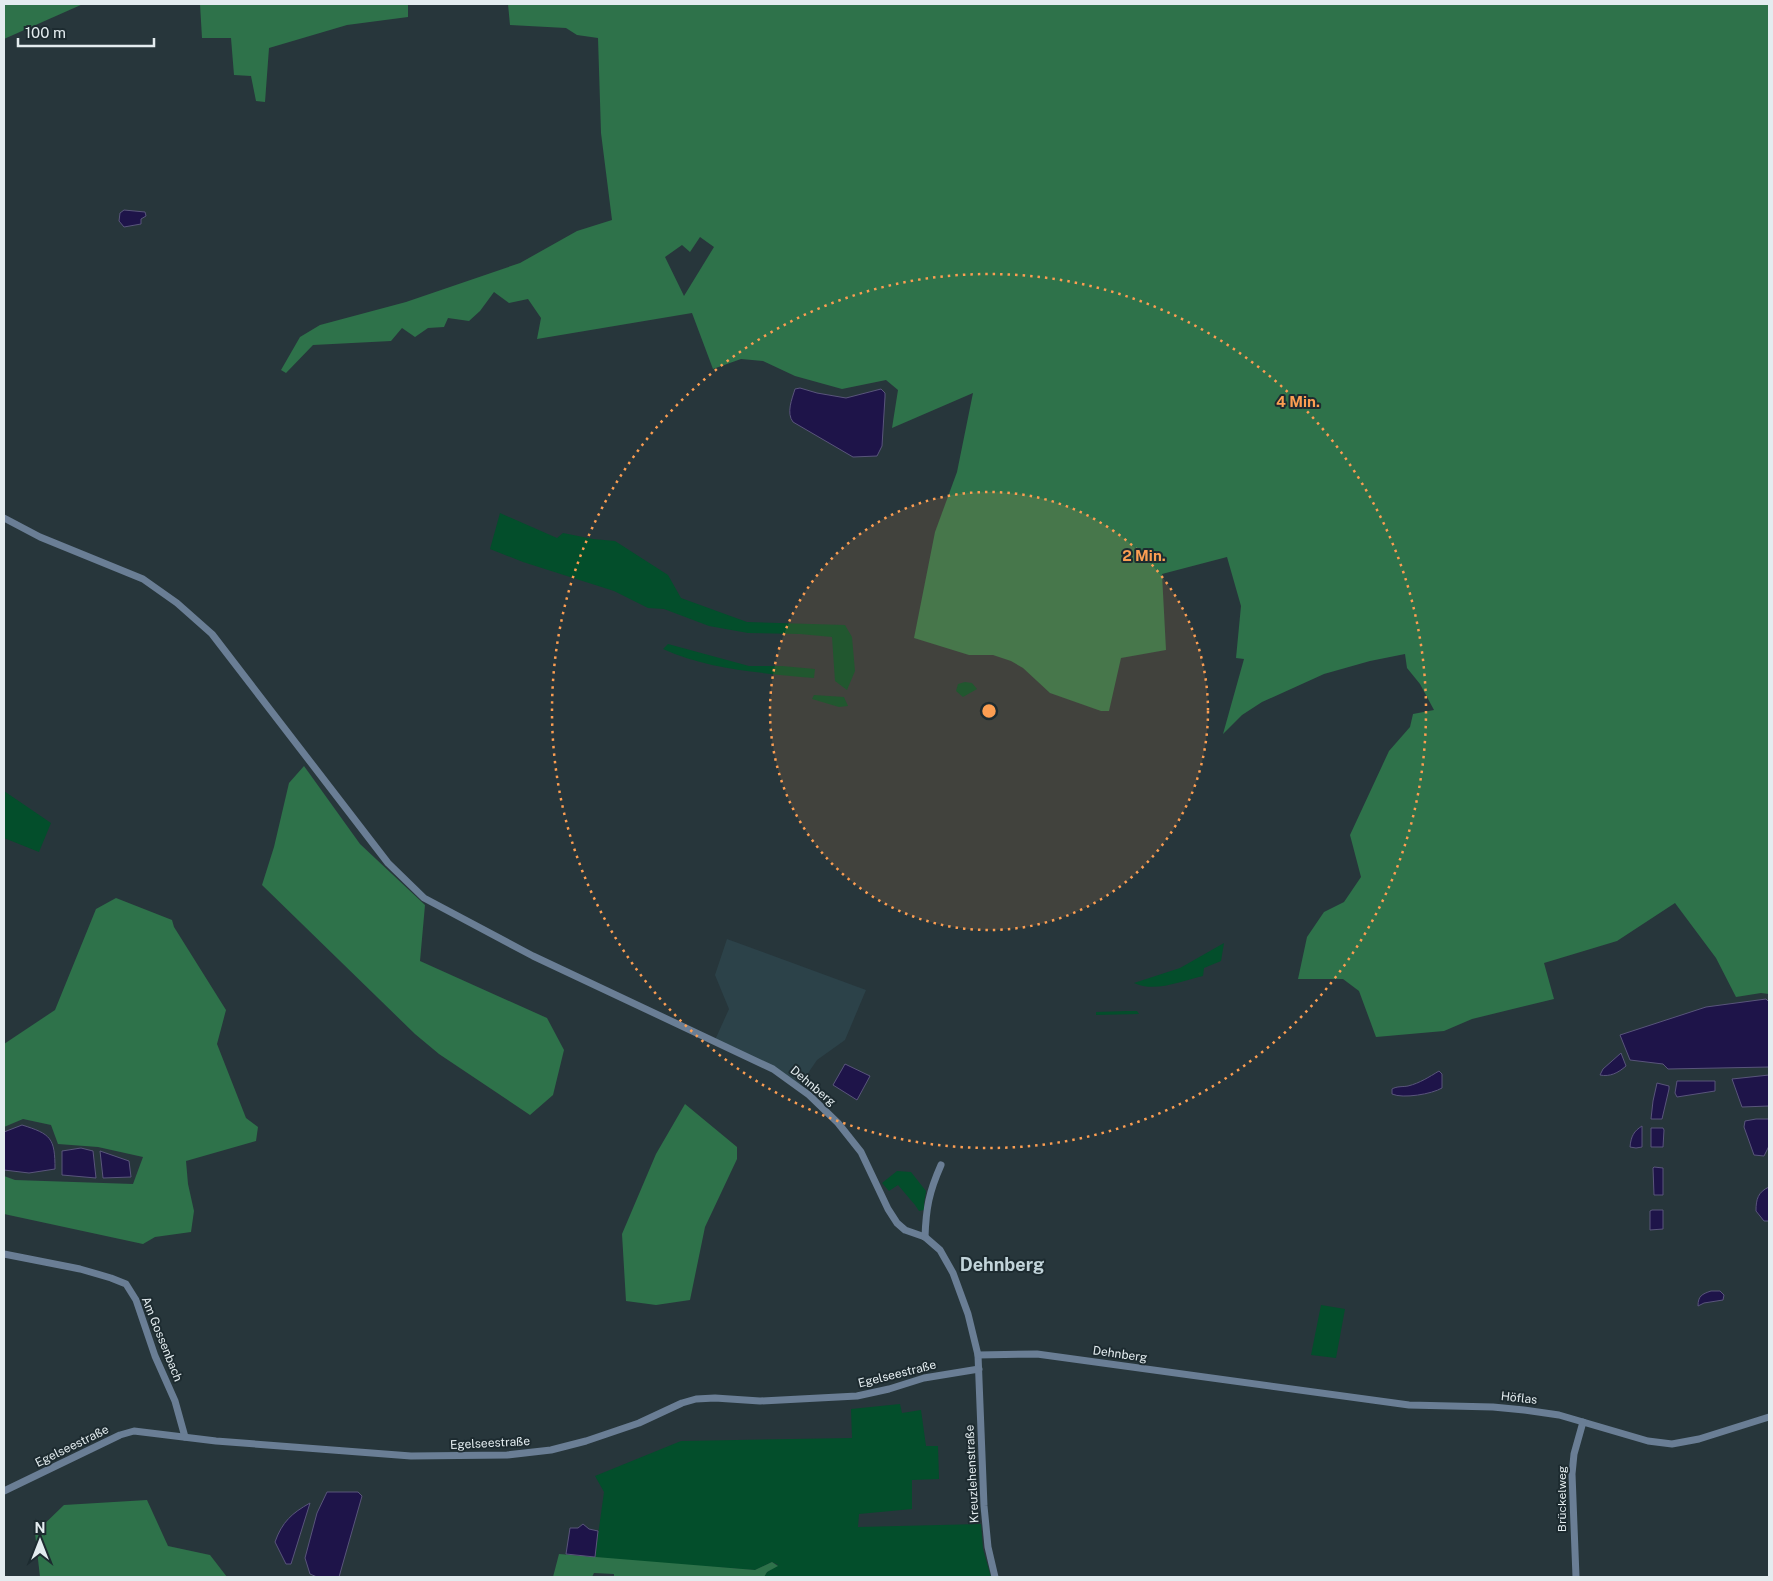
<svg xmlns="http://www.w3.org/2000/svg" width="1773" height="1581" font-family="'Public Sans',sans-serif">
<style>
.built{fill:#2c4249}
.green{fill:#034e2b}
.forest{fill:#2e724a;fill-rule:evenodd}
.water{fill:#1e1449;stroke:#59557b}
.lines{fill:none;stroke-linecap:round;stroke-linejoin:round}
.street{stroke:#6a7e95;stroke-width:7}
.ring{fill:none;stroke:#fc9e52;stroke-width:2.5;stroke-dasharray:2.5 5}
.labels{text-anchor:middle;stroke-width:4;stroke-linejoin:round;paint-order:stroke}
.street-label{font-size:12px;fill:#e3ecef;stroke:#1d2b30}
.district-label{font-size:18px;font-weight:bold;fill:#c2d4da;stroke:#1d2b30}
.centre{fill:#fc9e52;stroke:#1d2b30;stroke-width:2.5}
.ring-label{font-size:15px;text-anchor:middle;font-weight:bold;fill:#fc9e52;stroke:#1d2b30;stroke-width:4;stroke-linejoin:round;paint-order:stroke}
</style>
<rect width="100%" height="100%" fill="#27363b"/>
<path class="built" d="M727,939L866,990L845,1040L817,1060L800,1085L715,1040L729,1009L715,975Z"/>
<g class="green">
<path d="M500,513L557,538L563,533L593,539L615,541L668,575L681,598L747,622L845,625L852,637L855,671L847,690L835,681L832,637L800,634L748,633L709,626L664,609L648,608L614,591L523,562L490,549Z"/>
<path d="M668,644L749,666H782L815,669L814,678C763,673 709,670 663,649Z"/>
<path d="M965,682L972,683L977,689L963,697L956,691L958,684Z"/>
<path d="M814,695L844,697L848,706L839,707L812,699Z"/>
<path d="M4,791L51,823L39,852L4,838Z"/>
<path d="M1224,943L1221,961L1204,968L1203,976C1181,981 1155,993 1134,983L1180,968Z"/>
<path d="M1127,1011H1137L1139,1014L1096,1015V1012Z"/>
<path d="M897,1171L911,1172L926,1191L924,1204V1210L919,1211L915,1205L898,1185L889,1191L882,1183Z"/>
<path d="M1321,1305L1345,1309L1336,1358L1311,1355Z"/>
<path d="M900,1404L902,1413L921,1410L926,1446H938L939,1479L912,1480V1509L859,1514L858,1527L981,1524L983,1549L991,1577H764L767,1572L778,1565L772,1562L755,1570L617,1560L595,1557L604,1492L595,1476L681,1441L852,1438L851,1409Z"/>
</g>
<g class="forest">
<path d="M4,4H83L4,39Z"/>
<path d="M200,4H408V17L347,25L269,48L265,102L256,101L251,76L234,75L231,38H202Z"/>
<path d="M508,4H1769V994L1761,993L1736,997L1716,958L1675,903L1617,941L1544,963L1554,999L1472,1019L1444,1031L1376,1037L1359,991L1343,979H1298L1307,937L1324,912L1344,902L1361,877L1350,835L1389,751L1410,727L1413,714L1434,710L1420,684L1407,668L1405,654L1370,661L1324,674L1262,702L1242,715L1223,734L1244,659L1236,658L1241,606L1227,557L1162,574L1166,650L1121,658L1109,711H1101L1050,693L1023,668L1011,661L993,655H969L914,638L935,532L957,472L973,393L892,428L898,390L886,380L842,389L795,376L763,361L741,359L713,369L692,313L537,339L541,318L528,299L509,303L494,292L480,311L469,321L448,318L444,327L428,328L415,337L402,328L391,341L313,345L286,373L281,370L300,337L320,325L406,302L520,263L577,231L612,220L601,133L598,38L577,35L566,28L510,25ZM700,237L714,247L684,296L665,257L682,245L690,252Z"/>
<path d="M304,766L360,844L425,905L420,961L547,1018L564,1050L553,1095L530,1115L439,1054L415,1034L262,885L274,847L289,783Z"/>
<path d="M116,898L172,920L174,927L226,1010L217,1044L246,1118L258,1127L256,1141L186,1161L188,1184L194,1211L191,1232L155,1237L143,1244L4,1214V1176L15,1180L133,1184L143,1157L98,1147L58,1144L51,1125L23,1119L4,1127V1044L55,1010L96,909Z"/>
<path d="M685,1104L737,1147V1159L705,1227L690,1300L656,1305L626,1301L622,1234L656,1154Z"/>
<path d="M147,1500L168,1546L210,1555L227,1577H40L35,1533L64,1505Z"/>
<path d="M559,1554L755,1570L772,1562L778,1566L767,1572L764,1577H614V1574L594,1573L592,1577H553Z"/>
</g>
<g class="water">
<path d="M124,210L145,212L146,216L141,219V224L124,227L119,221L120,213Z"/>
<path d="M800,388L817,393L846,398L881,389L885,393V397L882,446L877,456L853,457L793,422C786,413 792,399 795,389Z"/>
<path d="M1766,999L1769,1002V1067L1668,1069L1663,1064L1630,1060L1620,1035L1706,1007Z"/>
<path d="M1621,1053L1626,1066C1618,1073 1610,1077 1600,1075L1603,1069Z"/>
<path d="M845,1064L870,1076L857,1100L833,1085Z"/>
<path d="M1439,1071L1442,1074V1088C1432,1094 1403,1099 1392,1094V1089C1397,1086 1403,1087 1408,1086C1420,1083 1429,1077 1439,1071Z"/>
<path d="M1769,1075V1106L1742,1107L1732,1079Z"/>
<path d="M1677,1081H1715V1091L1677,1097L1675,1093Z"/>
<path d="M1657,1083L1669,1086V1089L1662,1119H1651L1653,1101Z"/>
<path d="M1756,1119H1769V1146L1764,1156L1754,1155L1744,1127L1745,1121Z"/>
<path d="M22,1125C51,1134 55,1138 55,1169L29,1173L4,1170V1132Z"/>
<path d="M1642,1126V1147L1636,1148L1630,1147C1631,1136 1634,1131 1642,1126Z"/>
<path d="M1651,1128H1663L1664,1130L1663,1147H1651Z"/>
<path d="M81,1148L93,1151L96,1178L62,1175V1151Z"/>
<path d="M100,1151L129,1161L131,1177L103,1178Z"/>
<path d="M1654,1167L1663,1168V1195H1654L1653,1168Z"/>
<path d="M1769,1187V1221H1764L1756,1211C1756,1199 1758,1192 1769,1187Z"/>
<path d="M1652,1210H1663V1229L1650,1230V1211Z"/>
<path d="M1711,1291H1720L1724,1295L1723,1300L1704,1303L1698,1306C1698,1296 1702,1294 1711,1291Z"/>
<path d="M327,1492H358L362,1496L339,1577H317L310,1574L305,1558L317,1513Z"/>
<path d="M310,1503L291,1564H286L275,1542C282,1522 292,1513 310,1503Z"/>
<path d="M583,1524L589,1529L598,1531L595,1557L566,1554L570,1528H578Z"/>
</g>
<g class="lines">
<g class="street">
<path d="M4,518L40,537L143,579L177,603L212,634L388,863L424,898L533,956L773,1069L809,1095L838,1123L861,1152L888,1209L897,1223L905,1230L925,1237L940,1250L953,1273L968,1314L978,1355L984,1506L988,1547L995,1577"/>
<path d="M925,1237C926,1208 929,1192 941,1165"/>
<path d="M4,1254L80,1269L111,1278L126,1284L136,1300L155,1356L175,1401L185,1437"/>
<path d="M978,1355L1037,1354L1409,1405L1493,1407L1524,1410L1559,1415L1648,1441L1672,1444L1699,1439L1769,1417"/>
<path d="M4,1491L120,1435L134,1431L216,1441L411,1456L507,1455L551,1450L586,1441L639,1423L682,1403L696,1399L715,1398L760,1401L857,1396L889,1389L924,1378L979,1369"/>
<path d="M1576,1577L1572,1474L1574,1454L1583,1422"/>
</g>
</g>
<circle cx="989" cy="711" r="219" fill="#fc9e52" fill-opacity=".12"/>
<g class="ring">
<circle cx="989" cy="711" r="219"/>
<circle cx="989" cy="711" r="437"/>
</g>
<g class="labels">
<g class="street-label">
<text transform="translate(813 1086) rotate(40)" y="4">Dehnberg</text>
<text transform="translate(162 1339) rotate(68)" y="4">Am Gossenbach</text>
<text transform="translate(1120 1354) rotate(8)" y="4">Dehnberg</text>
<text transform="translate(897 1374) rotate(-14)" y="4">Egelseestraße</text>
<text transform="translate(1519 1398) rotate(6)" y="4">Höflas</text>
<text transform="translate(490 1443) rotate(-3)" y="4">Egelseestraße</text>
<text transform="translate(72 1446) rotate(-26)" y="4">Egelseestraße</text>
<text transform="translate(972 1474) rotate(-93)" y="4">Kreuzlehenstraße</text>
<text transform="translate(1562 1499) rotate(-90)" y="4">Brückelweg</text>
</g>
<g class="district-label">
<text x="1002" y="1271">Dehnberg</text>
</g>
</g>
<circle cx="989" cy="711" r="8" class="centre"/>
<g class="ring-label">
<text x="1298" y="407">4 Min.</text>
<text x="1144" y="561">2 Min.</text>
</g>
<rect width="1773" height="1581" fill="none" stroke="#e3ecef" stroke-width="10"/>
<g transform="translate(40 1541)" stroke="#1d2b30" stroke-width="4" paint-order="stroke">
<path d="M0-4L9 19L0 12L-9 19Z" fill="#e3ecef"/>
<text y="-8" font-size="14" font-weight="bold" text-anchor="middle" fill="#e3ecef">N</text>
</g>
<path d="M18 38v8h136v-8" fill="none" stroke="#e3ecef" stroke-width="2.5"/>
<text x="25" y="38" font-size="15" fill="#e3ecef" stroke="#1d2b30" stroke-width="4" paint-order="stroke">100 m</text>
</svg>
